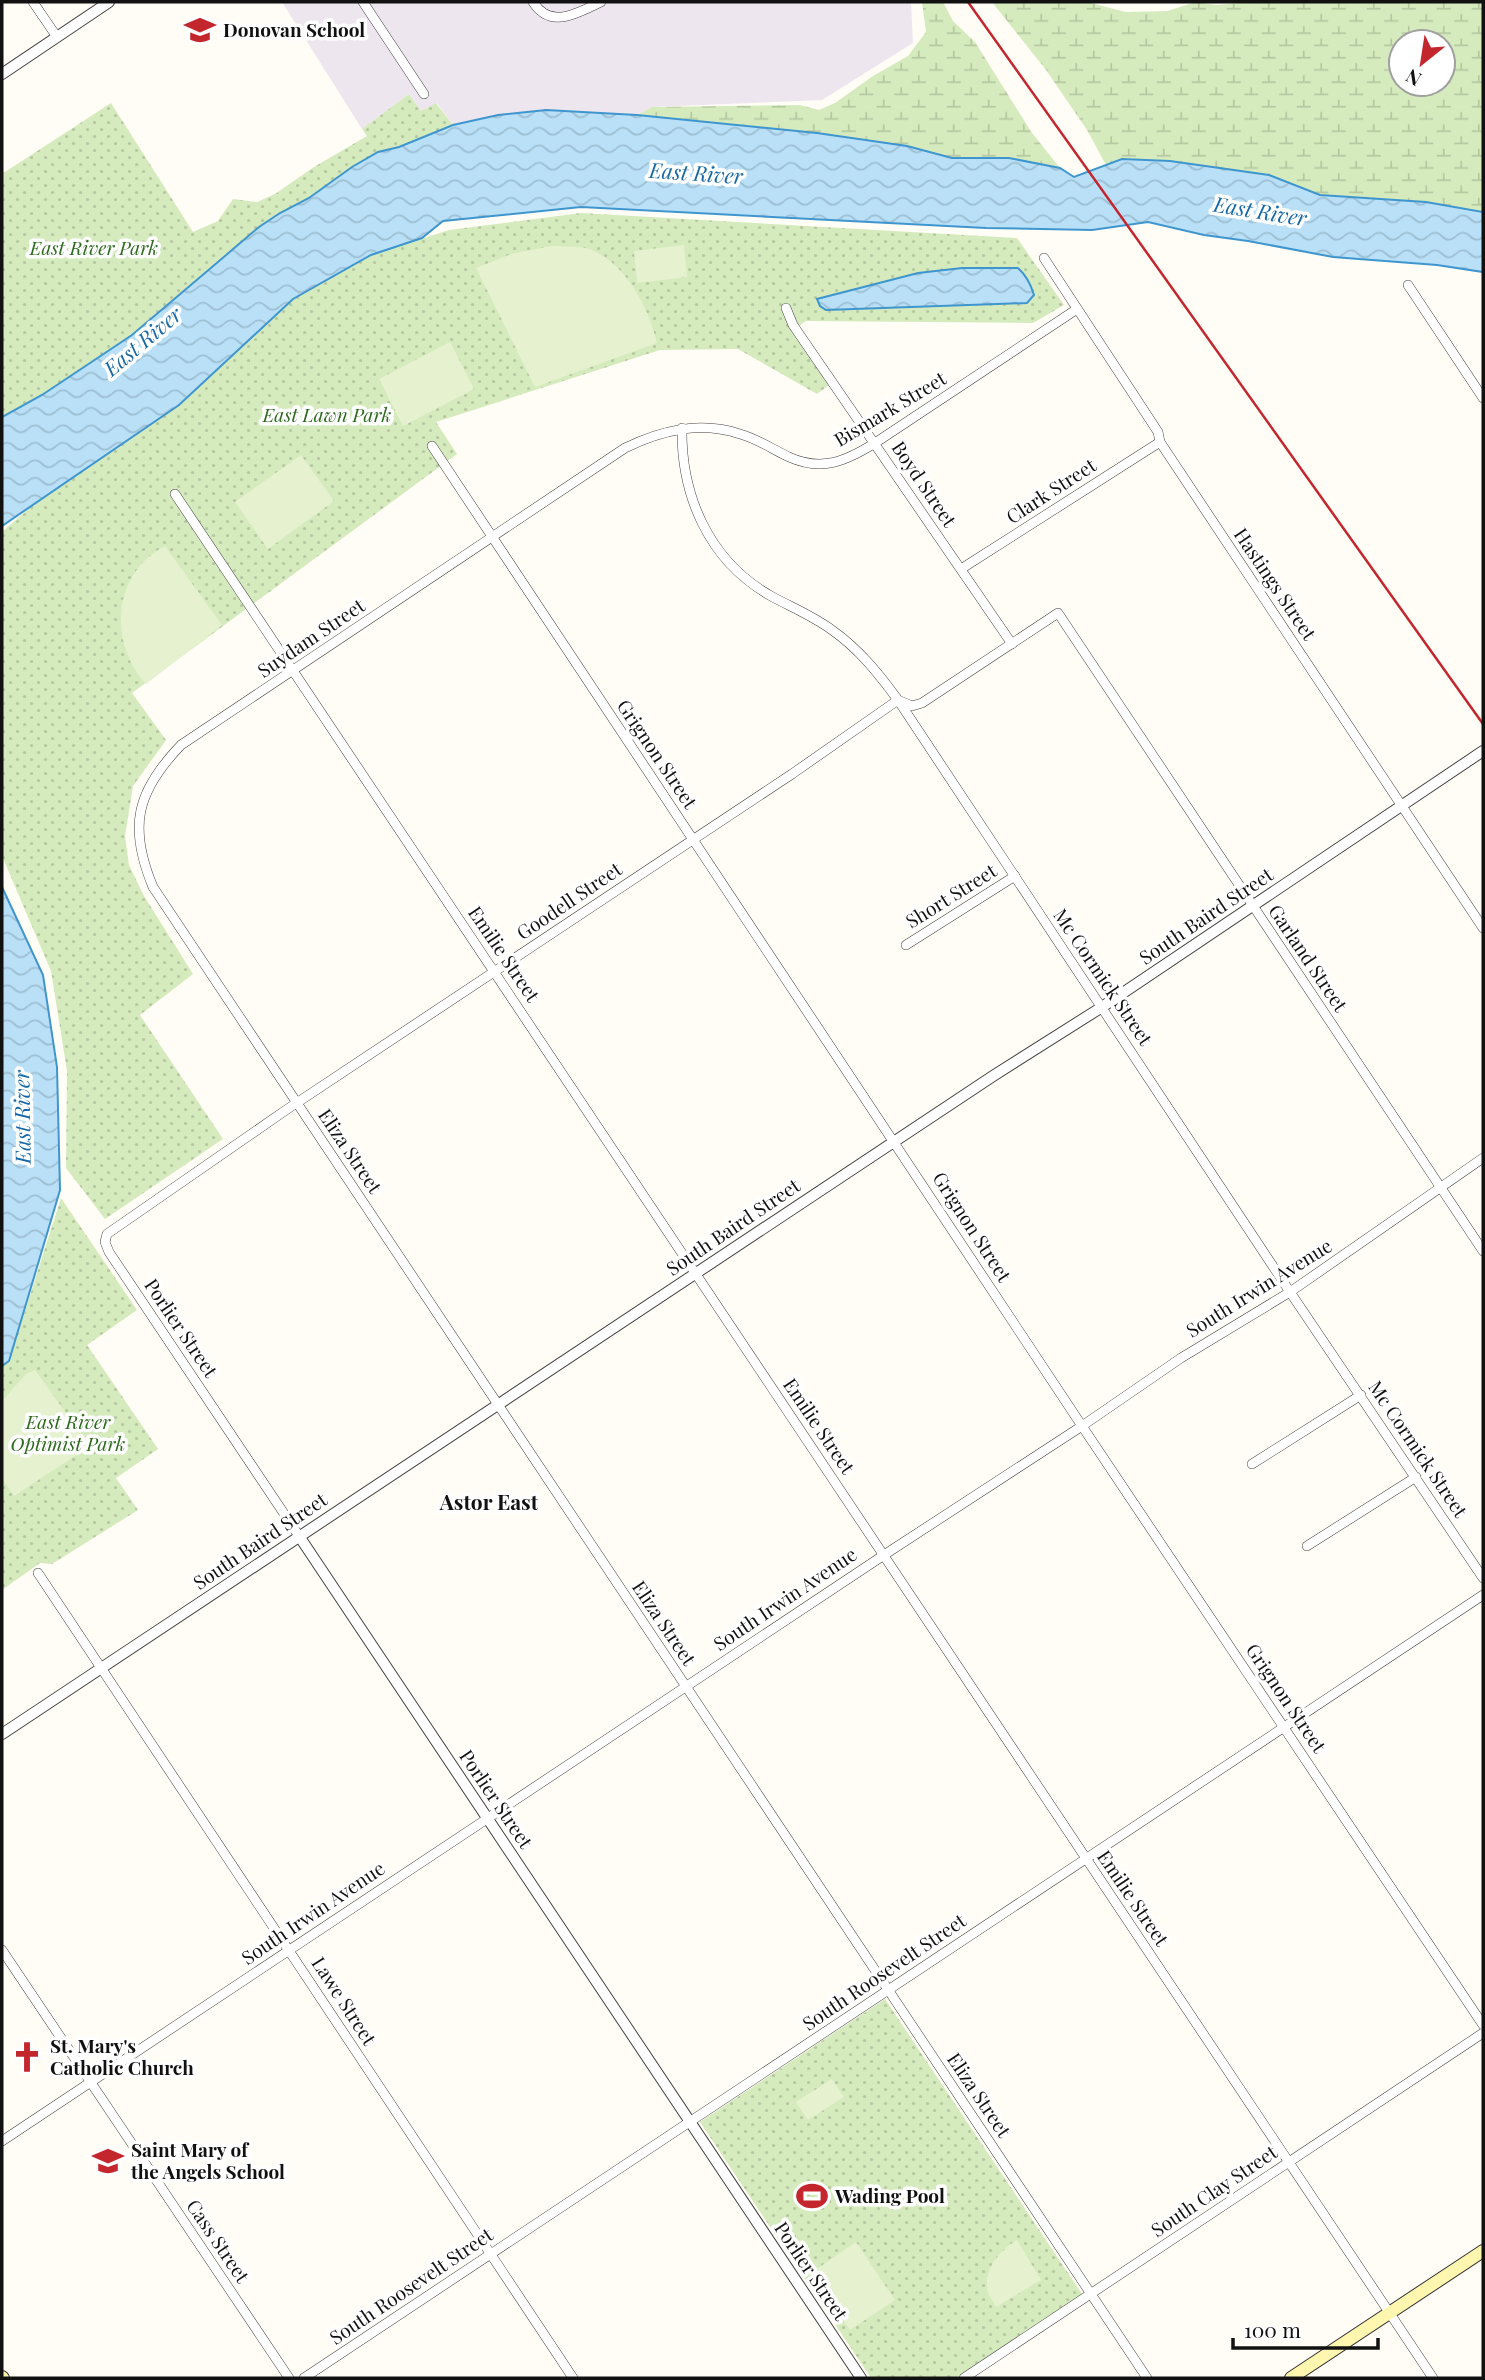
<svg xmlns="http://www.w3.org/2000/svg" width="1485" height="2380" font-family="'Playfair Display',serif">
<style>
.industrial{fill:#eee6ef}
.wetland{fill:url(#wetland-marsh);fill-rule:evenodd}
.park{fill:url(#park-dots)}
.pitch{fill:#e6f2cf}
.water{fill:url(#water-waves);stroke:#3f96cf;stroke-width:2}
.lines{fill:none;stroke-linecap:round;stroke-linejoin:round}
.minor-casing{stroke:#444;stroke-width:10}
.tertiary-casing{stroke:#444;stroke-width:12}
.secondary-casing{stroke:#333;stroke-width:14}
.minor{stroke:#fff;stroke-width:9}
.tertiary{stroke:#fff;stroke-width:10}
.secondary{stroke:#fff6b0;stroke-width:12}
.rail{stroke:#c4262e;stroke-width:2.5}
.labels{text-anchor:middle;stroke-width:7;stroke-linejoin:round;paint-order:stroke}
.poi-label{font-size:19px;font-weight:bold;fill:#111;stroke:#fff;text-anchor:start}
.park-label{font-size:19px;font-style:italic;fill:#2f6b1f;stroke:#fff}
.street-label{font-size:19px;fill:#111;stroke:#fff}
.water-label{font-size:21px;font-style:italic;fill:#1768a6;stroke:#fff}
.neighbourhood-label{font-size:21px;font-weight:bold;fill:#111;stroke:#fff}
</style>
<defs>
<pattern id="wetland-marsh" width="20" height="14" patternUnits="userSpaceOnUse" patternTransform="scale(1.75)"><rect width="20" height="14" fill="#d5ebbd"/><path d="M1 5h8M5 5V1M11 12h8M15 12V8" fill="none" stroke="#b6c8a1"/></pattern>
<pattern id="park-dots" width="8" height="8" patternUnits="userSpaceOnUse" patternTransform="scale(1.75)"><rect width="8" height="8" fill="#d5ebbd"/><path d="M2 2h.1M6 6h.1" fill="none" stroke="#b6c8a1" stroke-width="1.8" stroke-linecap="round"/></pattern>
<pattern id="water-waves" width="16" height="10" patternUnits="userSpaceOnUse" patternTransform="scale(1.75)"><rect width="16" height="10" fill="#b9e0f7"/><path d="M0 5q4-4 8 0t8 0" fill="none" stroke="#9ebfd3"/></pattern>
</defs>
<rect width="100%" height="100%" fill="#fffdf5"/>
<path class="industrial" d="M282,2H911L913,43L822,100L652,107L637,115L546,110L498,115L453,125L437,103L421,111L409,94L362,129Z"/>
<g class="wetland">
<path d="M922,2H943L953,21L975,42L1032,133L1060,168L1009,158H952L907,146L817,133L637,115L652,107L800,105L819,110L835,103L873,76L908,56L926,32Z"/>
<path d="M992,2H1087L1126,12L1167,11L1196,2L1216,5L1255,2H1483V212L1426,202L1320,195L1269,175L1122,159L1106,165L1087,130L1046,70ZM1401,42H1443V84H1401Z"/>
</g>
<g class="park">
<path d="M409,94L421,111L436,103L453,125L399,147L378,152L352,167L309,198L280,213L224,255L132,335L42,395L2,417V174L111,103L193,232L218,221L233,199L257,202L275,194L314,167L367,136L362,129Z"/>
<path d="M581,213L1017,238L1064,305L1033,323L806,321L791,331L829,385L817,394L738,349L660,350L436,422L457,454L132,693L166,740L133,786L125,836L129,865L144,896L193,974L140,1015L223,1139L105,1219L66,1168L67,1071L51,971L2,856V532L33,505L179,405L293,299L371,255L449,230Z"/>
<path d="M61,1198L137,1310L87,1345L158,1449L116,1478L138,1510L52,1564L40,1563L2,1590V1366L9,1361Z"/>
<path d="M885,1999L1082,2294L955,2378H871L700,2122Z"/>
</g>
<g class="pitch">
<path d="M684,245L687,277L637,283L634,251Z"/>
<path d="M551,246C564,247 582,245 594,251C628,267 649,309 657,343L535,387L476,268L511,254Z"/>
<path d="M450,342L474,389L403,426L379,379Z"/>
<path d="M301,455L334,501L268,549L235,502Z"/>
<path d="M165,546L222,625L146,684C108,643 112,573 165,546Z"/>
<path d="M35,1370L90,1446L14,1496L2,1478V1401L26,1374Z"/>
<path d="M832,2079L844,2097L808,2120L796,2102Z"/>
<path d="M1017,2240L1041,2280L996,2307C994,2302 989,2297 988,2292C982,2269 1001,2250 1017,2240Z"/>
<path d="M856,2242L895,2300L850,2330L811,2273Z"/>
</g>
<g class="water">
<path d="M546,110L637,115L817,133L907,146L952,158H1009L1060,168L1074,177L1122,159L1170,161L1269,175L1320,195L1426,202L1483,212V272L1437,265L1333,257L1248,241L1204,235L1148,222L1092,230L986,228L581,207L443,221L422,238L371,255L293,299L179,405L2,526V417L42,395L132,335L259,227L280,213L309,198L352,167L378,152L399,147L453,125L498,115Z"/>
<path d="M962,268H1018C1027,276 1031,285 1034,295L1027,303L826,310L820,306L817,299L918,273Z"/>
<path d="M2,887L43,975L57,1067L60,1190L9,1361L2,1366Z"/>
</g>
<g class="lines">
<defs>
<g id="minor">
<path d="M33,2L57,37"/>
<path d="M363,2L424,94"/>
<path d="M533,2C551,30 577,13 601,2"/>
<path d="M1044,258L1158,432L1160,442L1483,928"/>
<path d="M1408,285L1483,398"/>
<path d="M786,308L793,325L1012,644"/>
<path d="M1077,309L875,443C846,461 822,472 789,457C772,449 758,439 740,434C700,421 662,430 625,448L181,745C136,792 128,827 153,887L1147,2378"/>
<path d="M682,428C681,496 709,561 771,596C791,607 813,616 832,630C859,649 879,674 898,700L1290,1292L1483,1578"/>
<path d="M432,446L1082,1426L1483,2025"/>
<path d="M175,494L1433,2378"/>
<path d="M961,569L1160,442"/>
<path d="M906,945L1015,876"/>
<path d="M1252,1464L1361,1395"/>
<path d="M299,1536L109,1252L105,1242L107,1234L286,1110L792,774L898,700L912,706L922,703L1058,613L1483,1251"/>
<path d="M1307,1546L1416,1477"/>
<path d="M38,1573L573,2378"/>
<path d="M2,1950L289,2378"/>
<path d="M2,2141L884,1555L1082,1426L1181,1358L1290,1292L1483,1158"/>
<path d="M304,2378L1483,1595"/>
<path d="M964,2378L1483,2033"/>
</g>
<g id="tertiary">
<path d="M2,74L109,2"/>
<path d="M299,1536L861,2378"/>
<path d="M2,1734L993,1076L1102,1007L1483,751"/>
</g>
<g id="secondary">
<path d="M2,2377L3,2378"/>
<path d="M1291,2378L1483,2251"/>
</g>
</defs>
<use href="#minor" class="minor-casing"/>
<use href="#tertiary" class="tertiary-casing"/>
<use href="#secondary" class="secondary-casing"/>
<use href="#minor" class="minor"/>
<use href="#tertiary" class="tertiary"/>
<use href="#secondary" class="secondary"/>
<path class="rail" d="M968,2L1483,724"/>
</g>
<defs>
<symbol id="school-bare" viewBox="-9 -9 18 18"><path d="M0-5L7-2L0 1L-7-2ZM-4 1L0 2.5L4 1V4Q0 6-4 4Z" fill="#c4262e" stroke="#fff" stroke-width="2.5" paint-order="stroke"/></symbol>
<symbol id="church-bare" viewBox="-9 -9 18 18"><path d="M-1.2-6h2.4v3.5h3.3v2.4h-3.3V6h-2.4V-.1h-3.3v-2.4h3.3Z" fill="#c4262e" stroke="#fff" stroke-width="2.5" paint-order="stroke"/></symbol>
<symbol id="stadium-bare" viewBox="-9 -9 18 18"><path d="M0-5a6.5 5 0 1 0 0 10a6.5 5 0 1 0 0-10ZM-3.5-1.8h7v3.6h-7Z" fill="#c4262e" stroke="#fff" stroke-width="2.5" paint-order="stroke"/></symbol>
</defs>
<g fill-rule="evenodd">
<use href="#school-bare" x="178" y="8" width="44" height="44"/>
<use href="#church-bare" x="5" y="2035" width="44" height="44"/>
<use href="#school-bare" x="86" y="2139" width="44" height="44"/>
<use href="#stadium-bare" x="790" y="2174" width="44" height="44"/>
</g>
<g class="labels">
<g class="poi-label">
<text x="223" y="37">Donovan School</text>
<text x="50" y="2053">St. Mary's<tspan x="50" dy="22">Catholic Church</tspan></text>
<text x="131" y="2157">Saint Mary of<tspan x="131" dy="22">the Angels School</tspan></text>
<text x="835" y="2203">Wading Pool</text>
</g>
<g class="park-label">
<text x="94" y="255">East River Park</text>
<text x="327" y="422">East Lawn Park</text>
<text x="68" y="1429">East River<tspan x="68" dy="22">Optimist Park</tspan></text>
</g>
<g class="street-label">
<text transform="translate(890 409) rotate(-31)" y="7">Bismark Street</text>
<text transform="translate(924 484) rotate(56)" y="7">Boyd Street</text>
<text transform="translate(1051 491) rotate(-33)" y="7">Clark Street</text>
<text transform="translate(1275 584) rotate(56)" y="7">Hastings Street</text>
<text transform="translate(311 638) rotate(-34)" y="7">Suydam Street</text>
<text transform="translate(657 754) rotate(56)" y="7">Grignon Street</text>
<text transform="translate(951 896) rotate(-32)" y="7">Short Street</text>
<text transform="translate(569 901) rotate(-34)" y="7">Goodell Street</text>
<text transform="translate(1206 916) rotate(-34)" y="7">South Baird Street</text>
<text transform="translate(504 954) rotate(56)" y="7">Emilie Street</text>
<text transform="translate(1308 958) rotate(56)" y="7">Garland Street</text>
<text transform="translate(1103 977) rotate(56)" y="7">Mc Cormick Street</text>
<text transform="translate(350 1151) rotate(56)" y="7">Eliza Street</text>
<text transform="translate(733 1227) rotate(-34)" y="7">South Baird Street</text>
<text transform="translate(972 1227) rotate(57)" y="7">Grignon Street</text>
<text transform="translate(1259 1288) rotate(-32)" y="7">South Irwin Avenue</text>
<text transform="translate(181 1328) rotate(56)" y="7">Porlier Street</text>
<text transform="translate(819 1426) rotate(56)" y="7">Emilie Street</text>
<text transform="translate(1418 1449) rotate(56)" y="7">Mc Cormick Street</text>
<text transform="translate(260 1541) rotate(-34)" y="7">South Baird Street</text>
<text transform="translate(785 1599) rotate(-34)" y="7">South Irwin Avenue</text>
<text transform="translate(664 1623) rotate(56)" y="7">Eliza Street</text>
<text transform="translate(1286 1698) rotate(56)" y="7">Grignon Street</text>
<text transform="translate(496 1799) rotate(56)" y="7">Porlier Street</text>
<text transform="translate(1133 1898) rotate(56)" y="7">Emilie Street</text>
<text transform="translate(313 1913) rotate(-34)" y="7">South Irwin Avenue</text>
<text transform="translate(884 1972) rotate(-34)" y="7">South Roosevelt Street</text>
<text transform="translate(344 2001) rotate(57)" y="7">Lawe Street</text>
<text transform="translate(979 2095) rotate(56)" y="7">Eliza Street</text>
<text transform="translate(1214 2191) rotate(-34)" y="7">South Clay Street</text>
<text transform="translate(218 2241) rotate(56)" y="7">Cass Street</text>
<text transform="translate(811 2271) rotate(56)" y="7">Porlier Street</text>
<text transform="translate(411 2286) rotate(-34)" y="7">South Roosevelt Street</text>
</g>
<g class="water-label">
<text transform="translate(696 174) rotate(4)" y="7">East River</text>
<text transform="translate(1260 212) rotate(9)" y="7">East River</text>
<text transform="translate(143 342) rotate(-40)" y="7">East River</text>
<text transform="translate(23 1117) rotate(-91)" y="7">East River</text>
</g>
<g class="neighbourhood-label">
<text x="489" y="1510">Astor East</text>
</g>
</g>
<rect width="1485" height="2380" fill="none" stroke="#111111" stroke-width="7"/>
<g transform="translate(1422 63) rotate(210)"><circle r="33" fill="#ffffff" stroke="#a0a0a0" stroke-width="2"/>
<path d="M0-5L12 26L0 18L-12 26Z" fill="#c4262e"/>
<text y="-10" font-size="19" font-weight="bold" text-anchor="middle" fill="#111111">N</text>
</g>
<path d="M1233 2338v10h145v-10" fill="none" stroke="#111111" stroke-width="3.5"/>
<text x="1244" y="2338" font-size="21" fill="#111111" stroke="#ffffff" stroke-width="5" paint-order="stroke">100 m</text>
</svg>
